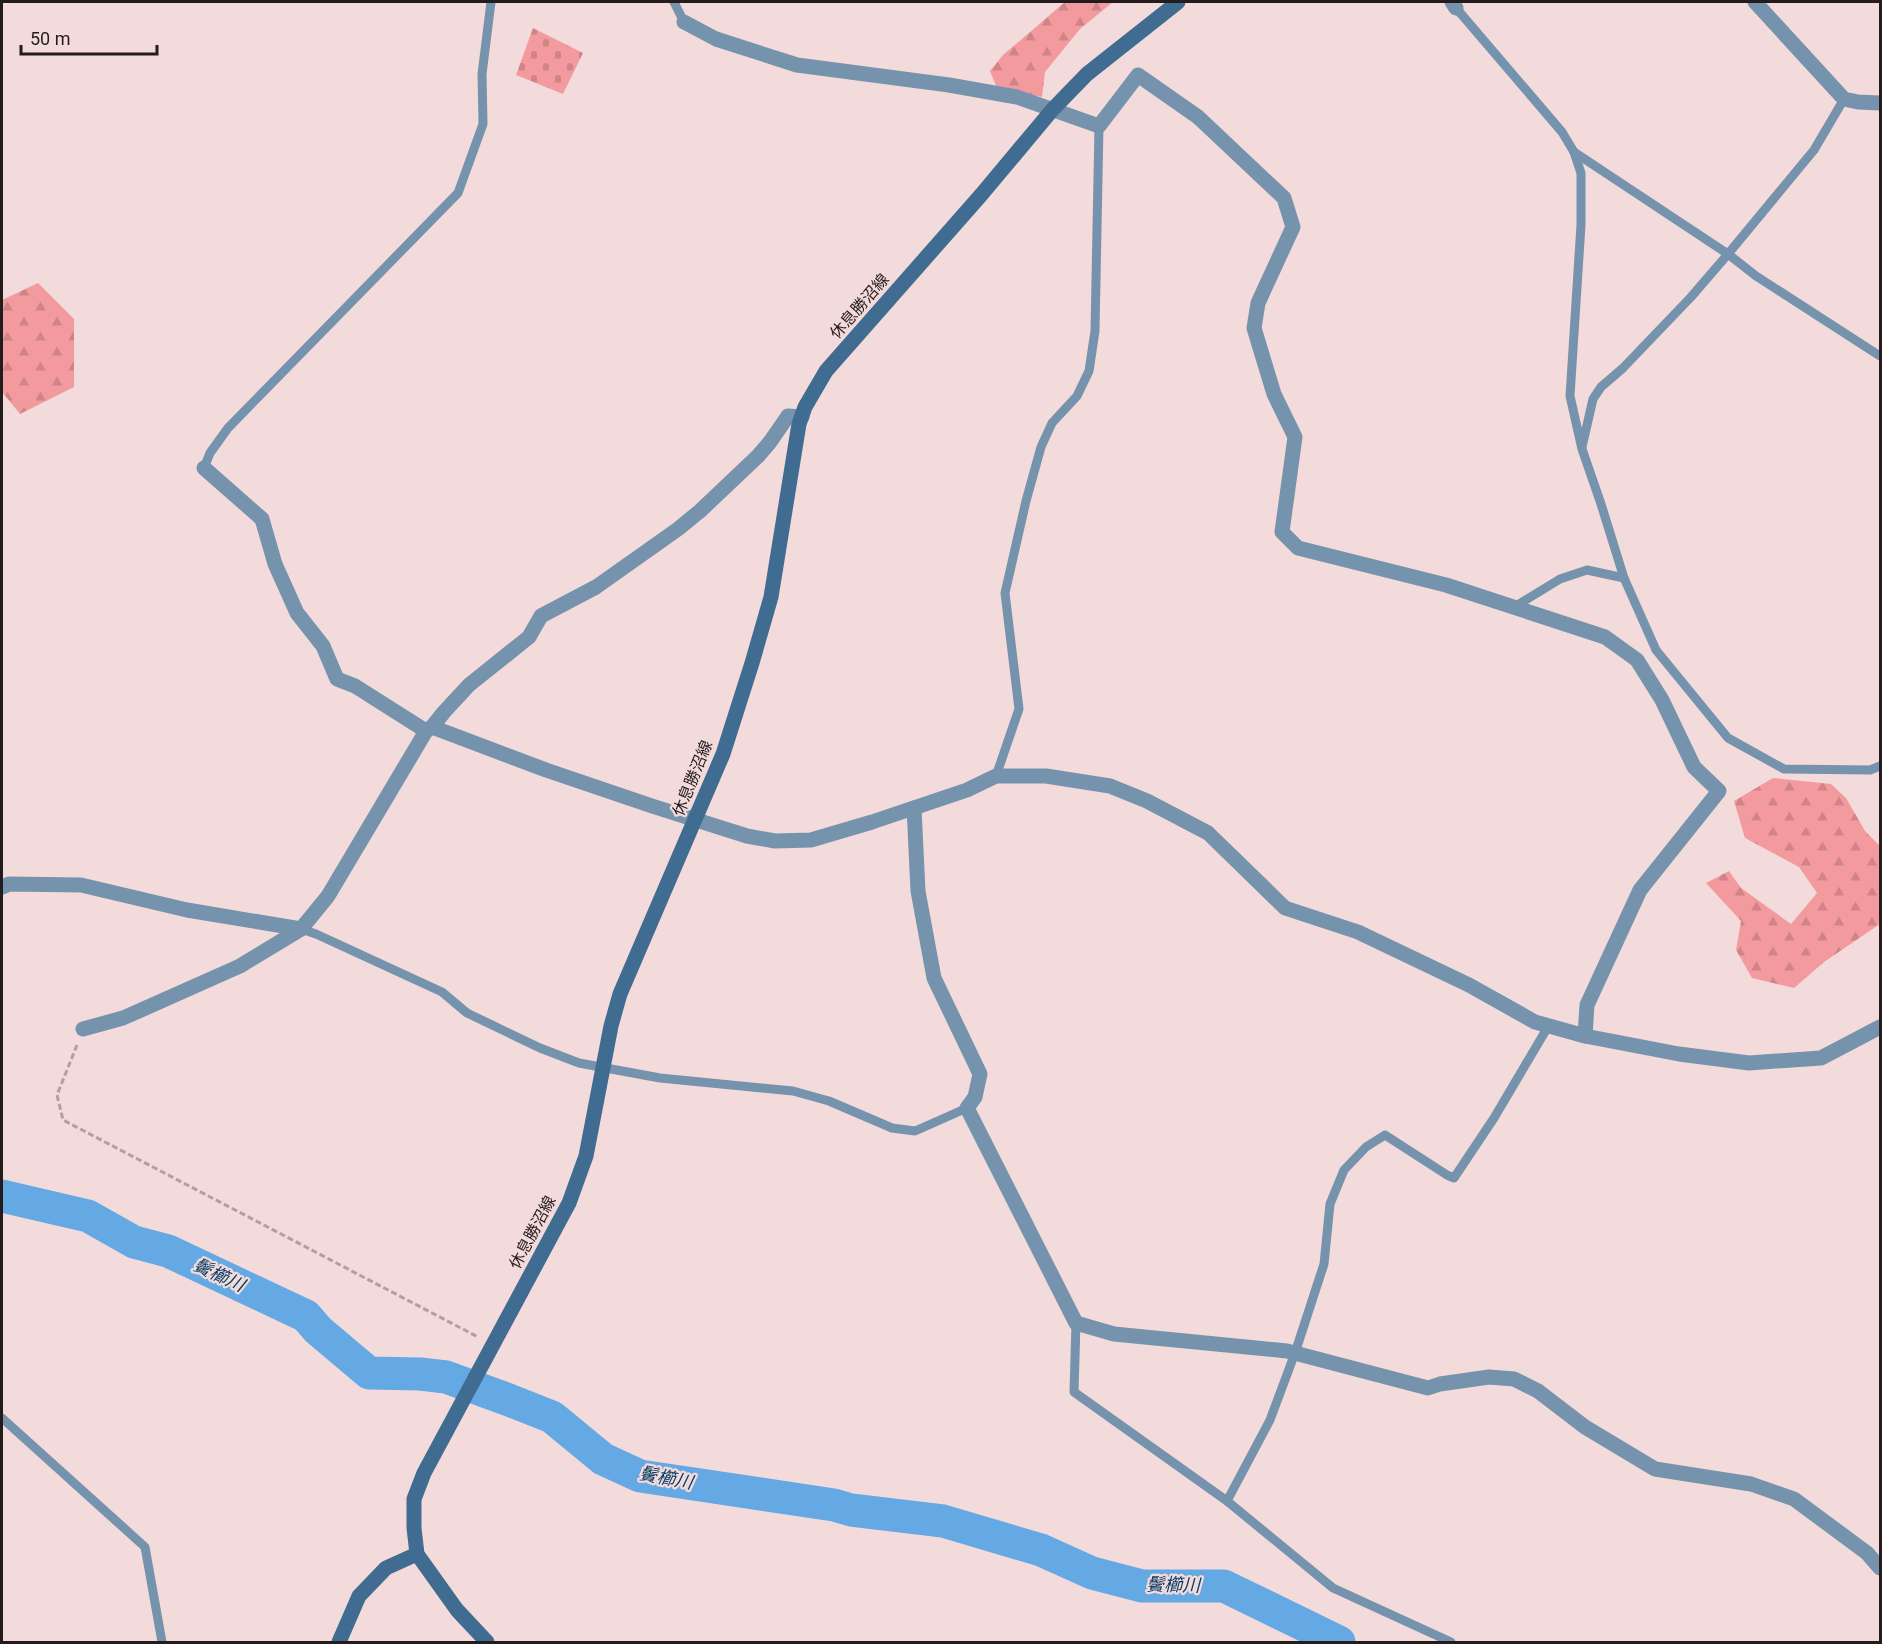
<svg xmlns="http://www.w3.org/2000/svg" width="1882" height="1644" font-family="Roboto,'Noto Sans JP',sans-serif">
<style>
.forest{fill:url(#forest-firs)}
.cemetery{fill:url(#cemetery-stones)}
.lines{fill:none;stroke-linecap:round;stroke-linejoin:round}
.river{stroke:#64a8e4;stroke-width:33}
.path{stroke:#b39f9f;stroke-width:3;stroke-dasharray:6 3;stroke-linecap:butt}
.lane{stroke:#7693ad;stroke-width:9}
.street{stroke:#7693ad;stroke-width:15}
.secondary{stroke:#416c91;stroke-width:15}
.labels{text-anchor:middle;stroke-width:4.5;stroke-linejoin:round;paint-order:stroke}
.street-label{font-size:16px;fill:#241c1c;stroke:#f4dbdb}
.water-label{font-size:18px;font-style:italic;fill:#083d65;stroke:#f4dbdb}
</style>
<defs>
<pattern id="forest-firs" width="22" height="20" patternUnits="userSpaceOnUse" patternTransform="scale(1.5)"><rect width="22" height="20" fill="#f39a9e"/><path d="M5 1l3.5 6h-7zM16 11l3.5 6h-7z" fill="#d08488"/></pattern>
<pattern id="cemetery-stones" width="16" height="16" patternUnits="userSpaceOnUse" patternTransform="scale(1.5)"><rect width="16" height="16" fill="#f39a9e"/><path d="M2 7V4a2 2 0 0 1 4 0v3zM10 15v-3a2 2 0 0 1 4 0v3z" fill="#d08488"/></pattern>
</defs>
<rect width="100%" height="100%" fill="#f4dbdb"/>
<g class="forest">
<path d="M1065,2H1113L1080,29L1045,72L1042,97L997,88L990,71L1003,55Z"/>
<path d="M38,283L74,319V387L20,414L2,392V300Z"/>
<path d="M1773,778L1831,784L1846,798L1865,831L1880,846V924L1824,962L1794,988L1752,978L1736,950L1741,921L1706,883L1729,871L1741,888L1791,924L1817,893L1799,867L1745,838L1734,801Z"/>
</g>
<path class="cemetery" d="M533,28L583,53L563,94L516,75Z"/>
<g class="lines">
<path class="river" d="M2,1196L88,1216L134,1242L168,1251L306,1316L318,1330L369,1373L420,1374L446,1377L509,1400L552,1417L603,1459L640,1476L834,1505L851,1510L943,1521L1041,1550L1092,1573L1142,1586H1224L1339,1642"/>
<path class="path" d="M77,1045L57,1095L63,1120L478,1337"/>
<g class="lane">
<path d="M674,2L684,22"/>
<path d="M1456,8L1562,132L1574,152L1581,173V225L1570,396L1582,449L1601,504L1624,578L1656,650L1728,738L1784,769L1870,770L1880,766"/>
<path d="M1574,152L1728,254L1756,276L1880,356"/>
<path d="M1582,447L1593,399L1601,387L1623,368L1691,297L1728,254L1814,150L1844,99"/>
<path d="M204,468L210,453L228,428L458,193L483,124L482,74L491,2"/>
<path d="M1514,607L1560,579L1587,570L1624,578"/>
<path d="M996,776L1019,709L1005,593L1026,501L1041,447L1052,423L1077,396L1089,371L1095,331L1099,126"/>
<path d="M301,929L316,934L442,992L467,1013L540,1048L579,1063L660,1078L793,1091L829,1101L892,1128L915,1131L967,1108"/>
<path d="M1076,1323L1074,1392L1227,1501L1333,1588L1451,1642"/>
<path d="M2,1418L145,1547L162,1642"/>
<path d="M1227,1501L1270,1420L1295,1353L1324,1264L1330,1204L1344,1170L1366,1147L1385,1135L1447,1175L1454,1178L1494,1118L1549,1025"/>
</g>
<g class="street">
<path d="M1452,2L1456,8"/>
<path d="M1755,2L1844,99L1858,102L1880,103"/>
<path d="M684,22L716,39L797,65L949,85L1017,97L1099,126L1138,75L1198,117L1284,198L1293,227L1258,303L1254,328L1274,394L1295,437L1282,532L1298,548L1446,585L1605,637L1637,660L1662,700L1694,767L1719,791L1640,890L1587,1005L1585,1036"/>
<path d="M204,468L262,519L275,564L297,613L323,646L337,679L355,686L426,731L432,727L444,712L469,685L529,637L541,616L596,587L678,529L700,511L758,456L770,442L788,416L802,417"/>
<path d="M432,727L546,770L652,806L747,836L775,841L811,840L872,822L967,790L996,776H1046L1110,786L1147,801L1208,833L1285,908L1358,932L1469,985L1535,1022L1585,1036L1679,1054L1749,1063L1821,1058L1880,1027"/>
<path d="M914,808L918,891L934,978L980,1074L975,1097L967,1108L1076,1323L1114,1334L1287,1351L1428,1388L1440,1384L1489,1377L1514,1379L1538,1391L1585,1427L1655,1469L1751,1484L1794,1499L1867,1553L1880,1568"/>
<path d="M2,887L9,884L81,885L187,910L301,929"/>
<path d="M83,1029L123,1018L240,966L301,929L328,896L426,731"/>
</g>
<g class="secondary">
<path d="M339,1642L359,1596L386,1568L417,1554"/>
<path d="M487,1642L457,1610L417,1554L414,1528V1499L424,1473L569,1203L586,1156L611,1026L620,994L723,754L752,663L771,597L799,424L805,407L826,371L981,195L1053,109L1087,74L1178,2"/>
</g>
</g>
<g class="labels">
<g class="street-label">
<text transform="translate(859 306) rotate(-49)" y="6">休息勝沼線</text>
<text transform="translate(692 778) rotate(-68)" y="6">休息勝沼線</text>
<text transform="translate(532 1232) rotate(-62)" y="6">休息勝沼線</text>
</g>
<g class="water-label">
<text transform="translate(219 1275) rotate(25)" y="6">鬢櫛川</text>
<text transform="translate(666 1478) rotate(11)" y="6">鬢櫛川</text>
<text transform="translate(1173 1585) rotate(1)" y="6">鬢櫛川</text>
</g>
</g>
<rect width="1882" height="1644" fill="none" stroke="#241c1c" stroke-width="6"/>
<path d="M21 45v9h136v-9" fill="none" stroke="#241c1c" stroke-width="3"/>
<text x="30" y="45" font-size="18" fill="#241c1c" stroke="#f4dbdb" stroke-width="4.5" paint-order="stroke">50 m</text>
</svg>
